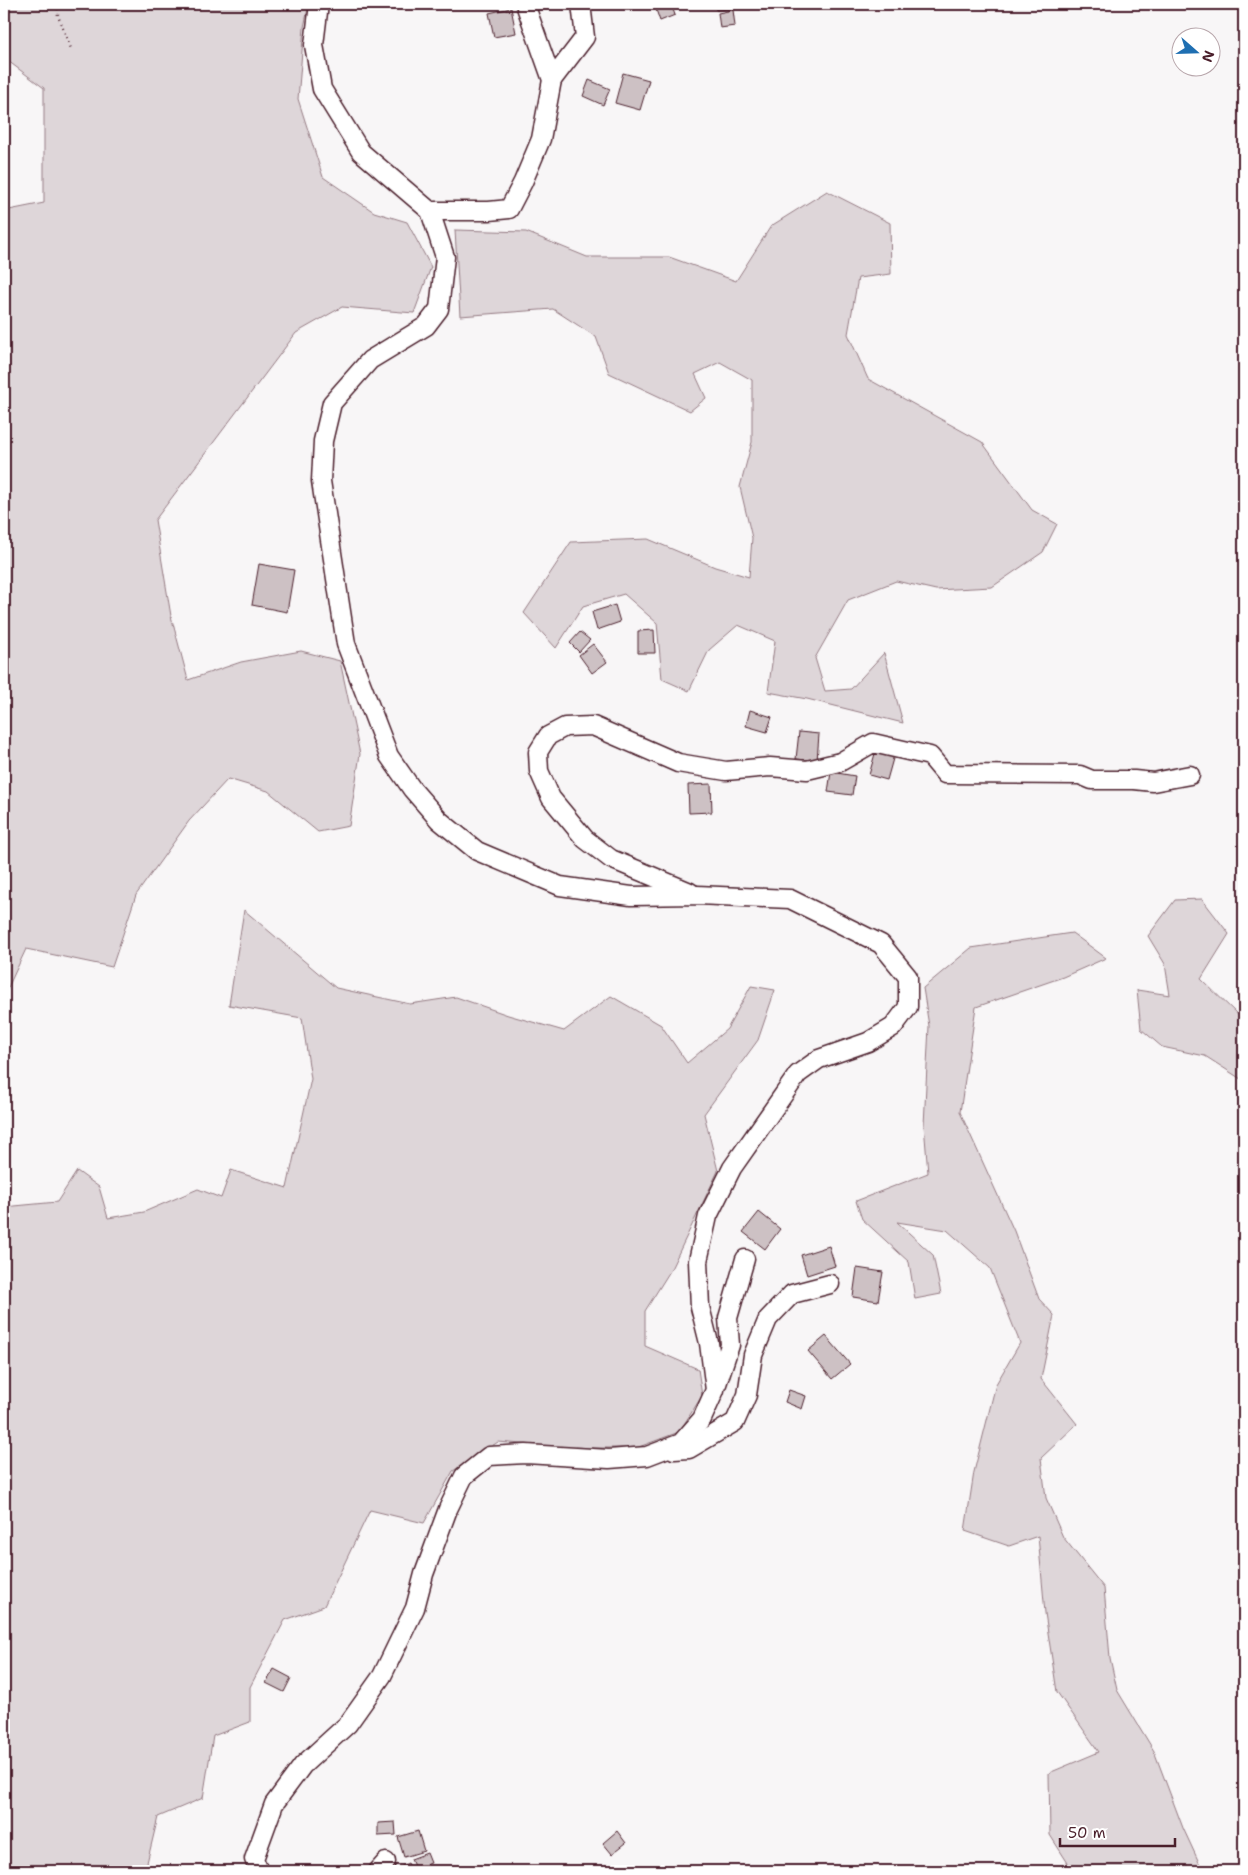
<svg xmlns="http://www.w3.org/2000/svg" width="1248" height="1875" font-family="'Shantell Sans',sans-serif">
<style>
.green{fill:#ded6d9;stroke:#947a82}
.building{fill:#cdc1c4;stroke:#4a1f2b}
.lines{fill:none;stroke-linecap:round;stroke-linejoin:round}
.minor-casing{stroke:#4a1f2b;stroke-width:21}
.path{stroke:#4a1f2b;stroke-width:2.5;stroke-dasharray:1 4;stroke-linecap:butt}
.minor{stroke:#fff;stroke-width:18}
</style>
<rect width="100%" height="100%" fill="#f8f6f7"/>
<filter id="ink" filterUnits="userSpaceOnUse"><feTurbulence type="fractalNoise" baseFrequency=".02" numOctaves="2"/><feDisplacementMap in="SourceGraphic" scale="10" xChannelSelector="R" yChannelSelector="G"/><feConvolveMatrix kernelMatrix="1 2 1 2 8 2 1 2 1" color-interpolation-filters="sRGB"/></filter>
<g filter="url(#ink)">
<g class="green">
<path d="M4,4H309L304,27L298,99L323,177L374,212L407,222L431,267L414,313L342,307L296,333L155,520L171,616L188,680L241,662L301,651L340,661L360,754L349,826L318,832L268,791L228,779L189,821L136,895L112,967L26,949L4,996V211L44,203V88L4,58Z"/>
<path d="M827,191L890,223L891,274L858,278L848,334L868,379L982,442L1032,510L1057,524L1043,552L992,587L936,590L896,581L848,600L815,658L825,691L851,689L884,653L903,723L807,699L768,692L775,641L738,625L709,650L689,691L662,679L657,623L624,594L583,606L556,648L524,613L571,542L648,539L715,567L749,577L752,538L740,487L752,442V380L720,362L695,374L706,398L690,411L609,373L596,337L553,309L460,316L455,230L526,232L587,257H669L736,281L771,226Z"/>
<path d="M1202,899L1229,934L1201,979L1238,1015L1244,1014V1165L1242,1159L1238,1107L1244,1081L1205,1056L1162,1047L1141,1029L1137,990L1170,995L1165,964L1148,936L1175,900Z"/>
<path d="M244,910L336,988L410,1004L456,997L508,1015L564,1031L611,996L661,1025L687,1063L727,1029L751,986L775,990L758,1040L704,1114L718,1171L670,1271L645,1311V1346L698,1369L702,1396L679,1432L636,1448H571L498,1442L453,1471L424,1523L370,1510L324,1606L285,1620L250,1687V1722L213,1736L203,1798L158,1817L145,1871H5L4,1870V1207L57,1202L77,1171L99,1187L108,1218L144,1212L198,1189L221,1198L231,1170L287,1188L311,1079L302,1018L229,1005Z"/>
<path d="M1072,933L1106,958L1063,977L976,1007L960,1112L1014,1231L1039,1299L1054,1315L1041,1379L1077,1424L1041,1458L1046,1498L1063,1537L1104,1588L1110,1658L1117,1690L1154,1751L1183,1828L1203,1871H1073L1050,1835L1049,1773L1099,1752L1057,1692L1045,1613L1038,1536L1009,1546L965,1531L974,1472L996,1384L1020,1343L990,1268L947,1230L897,1222L933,1255L941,1294L915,1299L909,1262L862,1219L856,1201L928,1173L924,1125L929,1026L923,988L971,948Z"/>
</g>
<g class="building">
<path d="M654,4H671L675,15L660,21Z"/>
<path d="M715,4H731V9L716,10Z"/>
<path d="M511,8L516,33L494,37L489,13Z"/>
<path d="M733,10L735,26L720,28L718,13Z"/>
<path d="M623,73L649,80L640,110L615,103Z"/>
<path d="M589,80L610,89L603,105L583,96Z"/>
<path d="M259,564L294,570L287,612L252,605Z"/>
<path d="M615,605L620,622L597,630L592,612Z"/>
<path d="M654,630L655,653H638V631Z"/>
<path d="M580,632L590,640L579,652L570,643Z"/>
<path d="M593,644L607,662L592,673L579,655Z"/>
<path d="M750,710L772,717L767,732L746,726Z"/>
<path d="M799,732L819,734L817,761L796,759Z"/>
<path d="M876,750L894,755L887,780L869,775Z"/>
<path d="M831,772L855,776L852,795L828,792Z"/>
<path d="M711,784L712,812L689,813L688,785Z"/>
<path d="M759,1212L780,1229L765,1249L743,1232Z"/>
<path d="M829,1246L835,1266L807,1275L801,1255Z"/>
<path d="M857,1268L883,1272L878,1301L853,1297Z"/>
<path d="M826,1336L850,1364L832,1379L808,1351Z"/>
<path d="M789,1390L806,1396L802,1409L785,1402Z"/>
<path d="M274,1669L291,1678L284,1692L266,1683Z"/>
<path d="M395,1822L396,1835L378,1836V1823Z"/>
<path d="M418,1831L424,1851L404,1857L398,1837Z"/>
<path d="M617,1831L626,1843L612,1854L603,1843Z"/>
<path d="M427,1853L431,1863L415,1869L411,1859Z"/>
<path d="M408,1863L412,1871H392Z"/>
</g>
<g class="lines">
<defs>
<g id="minor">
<path d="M552,80L585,37L581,4"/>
<path d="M430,211H489L509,209L523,182L541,139L552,80L525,4"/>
<path d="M690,892L611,859L585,839L551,798L539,771L538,752L548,736L565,727L593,726L678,763L726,771L770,767L807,770L840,762L873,743L930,756L945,774L1080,775L1092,780H1134L1153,782L1190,775"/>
<path d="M717,1384L730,1345L728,1318L745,1259"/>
<path d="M674,1450L689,1449L735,1422L747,1395L753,1355L768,1319L792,1294L830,1284"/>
<path d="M259,1871L254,1859L274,1804L303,1765L348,1724L382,1676L415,1608L424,1574L448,1509L464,1476L489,1456L526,1454L609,1459L647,1456L681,1443L702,1419L715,1390L709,1343L700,1307L698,1261L708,1216L732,1168L798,1074L819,1059L868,1042L893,1027L908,1007V977L881,944L790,899L697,895L631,896L560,886L477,851L439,820L412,789L389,756L346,644L321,481L323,441L332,403L370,360L426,326L439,309L445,257L430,211L361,152L322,89L314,45L319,4"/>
<path d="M378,1871L386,1862"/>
</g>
</defs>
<use href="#minor" class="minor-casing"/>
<path class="path" d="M57,4L58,16L72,51"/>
<use href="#minor" class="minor"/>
</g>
</g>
<rect width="1248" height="1875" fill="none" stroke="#fff" stroke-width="20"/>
<rect x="10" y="10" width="1228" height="1855" fill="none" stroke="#4a1f2b" stroke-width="2" filter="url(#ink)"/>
<g transform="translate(1196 52) rotate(110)"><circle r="24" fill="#ffffff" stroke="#b7a5aa"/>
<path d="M0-4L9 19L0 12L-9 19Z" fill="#1f6fb2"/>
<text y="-8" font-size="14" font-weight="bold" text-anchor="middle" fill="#4a1f2b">N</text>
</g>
<path d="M1060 1838v8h115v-8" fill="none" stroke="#4a1f2b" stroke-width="2.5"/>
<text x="1068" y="1838" font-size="15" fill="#4a1f2b" stroke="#ffffff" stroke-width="4" paint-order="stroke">50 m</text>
</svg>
